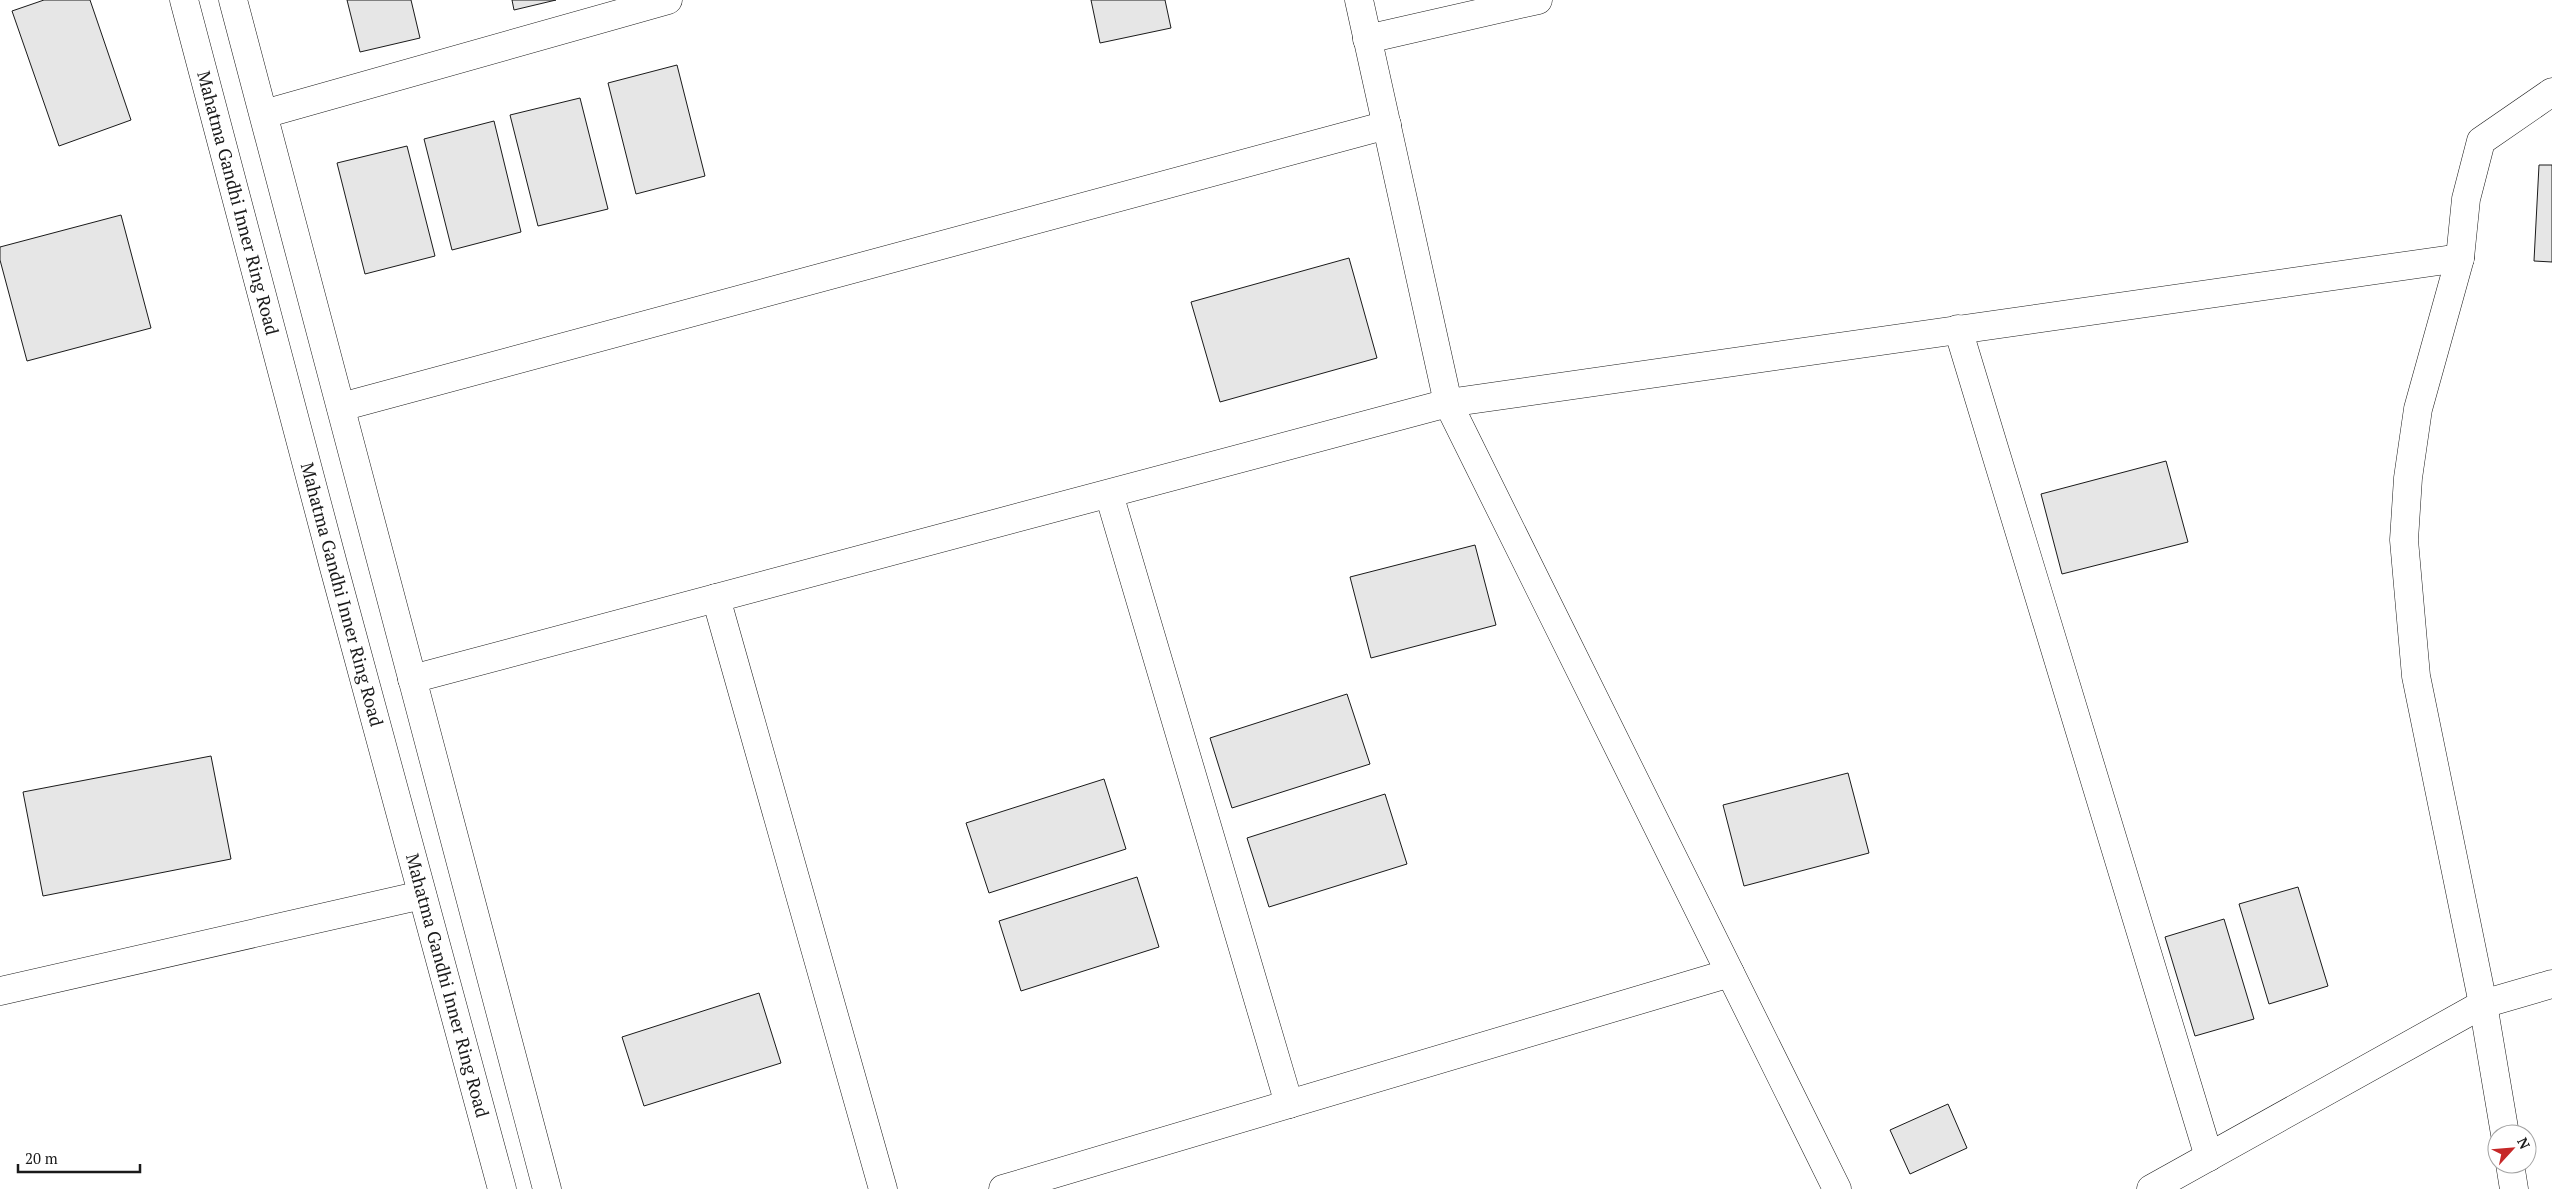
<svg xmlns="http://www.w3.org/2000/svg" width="2552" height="1189" font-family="'PT Serif',serif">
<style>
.building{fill:#e6e6e6;stroke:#1a1a1a}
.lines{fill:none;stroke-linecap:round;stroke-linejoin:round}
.street-casing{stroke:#1a1a1a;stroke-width:29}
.primary-casing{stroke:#1a1a1a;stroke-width:29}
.street{stroke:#fff;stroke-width:28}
.primary{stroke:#fff;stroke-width:28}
.labels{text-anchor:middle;stroke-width:4;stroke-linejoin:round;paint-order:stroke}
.street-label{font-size:18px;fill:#1a1a1a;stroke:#fff}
</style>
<rect width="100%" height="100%" fill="#fff"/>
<g class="building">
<path d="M44,0H90L131,120L59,146L12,11Z"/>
<path d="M347,0H411L420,38L360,52Z"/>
<path d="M512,0H556L514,10Z"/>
<path d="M1091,0H1165L1171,28L1100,43Z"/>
<path d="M677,65L705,176L636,194L608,83Z"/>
<path d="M580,98L608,209L538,226L510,115Z"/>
<path d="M494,121L521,232L452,250L424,139Z"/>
<path d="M407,146L435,256L365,274L337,163Z"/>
<path d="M2539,165H2552V262L2534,261Z"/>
<path d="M121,215L151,328L27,361L0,260V247Z"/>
<path d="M1349,258L1377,358L1220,402L1191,302Z"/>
<path d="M2166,461L2188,542L2062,574L2041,494Z"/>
<path d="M1475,545L1496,625L1371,658L1350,577Z"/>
<path d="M1347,694L1370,764L1232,808L1210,738Z"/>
<path d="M211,756L231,859L43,896L23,792Z"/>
<path d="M1848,773L1869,853L1744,886L1723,805Z"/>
<path d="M1104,779L1126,849L989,893L966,823Z"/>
<path d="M1385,794L1407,864L1269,907L1247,838Z"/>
<path d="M1137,877L1159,947L1021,991L999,921Z"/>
<path d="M2298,887L2328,986L2269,1004L2239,904Z"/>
<path d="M2224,919L2254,1019L2195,1036L2165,937Z"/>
<path d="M759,993L781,1063L644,1106L622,1037Z"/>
<path d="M1948,1104L1967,1148L1910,1174L1890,1130Z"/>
</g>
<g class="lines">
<defs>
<g id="street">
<path d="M1359,0L1448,403L1837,1189"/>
<path d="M1367,39L1538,0"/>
<path d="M264,114L668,0"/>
<path d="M1958,329L2209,1157"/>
<path d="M341,407L1387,125"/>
<path d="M1109,494L1289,1104"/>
<path d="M716,598L883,1189"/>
<path d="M412,679L1448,403L2460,258"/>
<path d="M0,991L422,895"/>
<path d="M2505,1134L2483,1004L2416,676L2404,540L2408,478L2418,409L2460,258L2466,199L2481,141L2552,92"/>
<path d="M2510,1164L2514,1189"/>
<path d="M1003,1189L1730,973"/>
<path d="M2151,1189L2483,1004L2552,984"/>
</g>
<g id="primary">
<path id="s1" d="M184,0L333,564L502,1189"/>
<path d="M233,0L547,1189"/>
</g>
</defs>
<use href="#street" class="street-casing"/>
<use href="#primary" class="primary-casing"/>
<use href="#street" class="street"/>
<use href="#primary" class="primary"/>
</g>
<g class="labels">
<g class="street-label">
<text dy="6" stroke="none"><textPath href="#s1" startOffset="210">Mahatma Gandhi Inner Ring Road</textPath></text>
<text dy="6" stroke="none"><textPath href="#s1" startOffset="615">Mahatma Gandhi Inner Ring Road</textPath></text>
<text dy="6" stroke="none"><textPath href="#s1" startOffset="1020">Mahatma Gandhi Inner Ring Road</textPath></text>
</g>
</g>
<g transform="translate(2512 1149) rotate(64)"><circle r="24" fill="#ffffff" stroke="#a3a3a3"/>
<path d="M0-4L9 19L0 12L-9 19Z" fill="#c62828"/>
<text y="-8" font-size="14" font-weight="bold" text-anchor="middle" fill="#1a1a1a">N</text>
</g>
<path d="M18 1164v8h122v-8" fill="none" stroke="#1a1a1a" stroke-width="2.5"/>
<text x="25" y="1164" font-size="15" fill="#1a1a1a" stroke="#ffffff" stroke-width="4" paint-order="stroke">20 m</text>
</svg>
